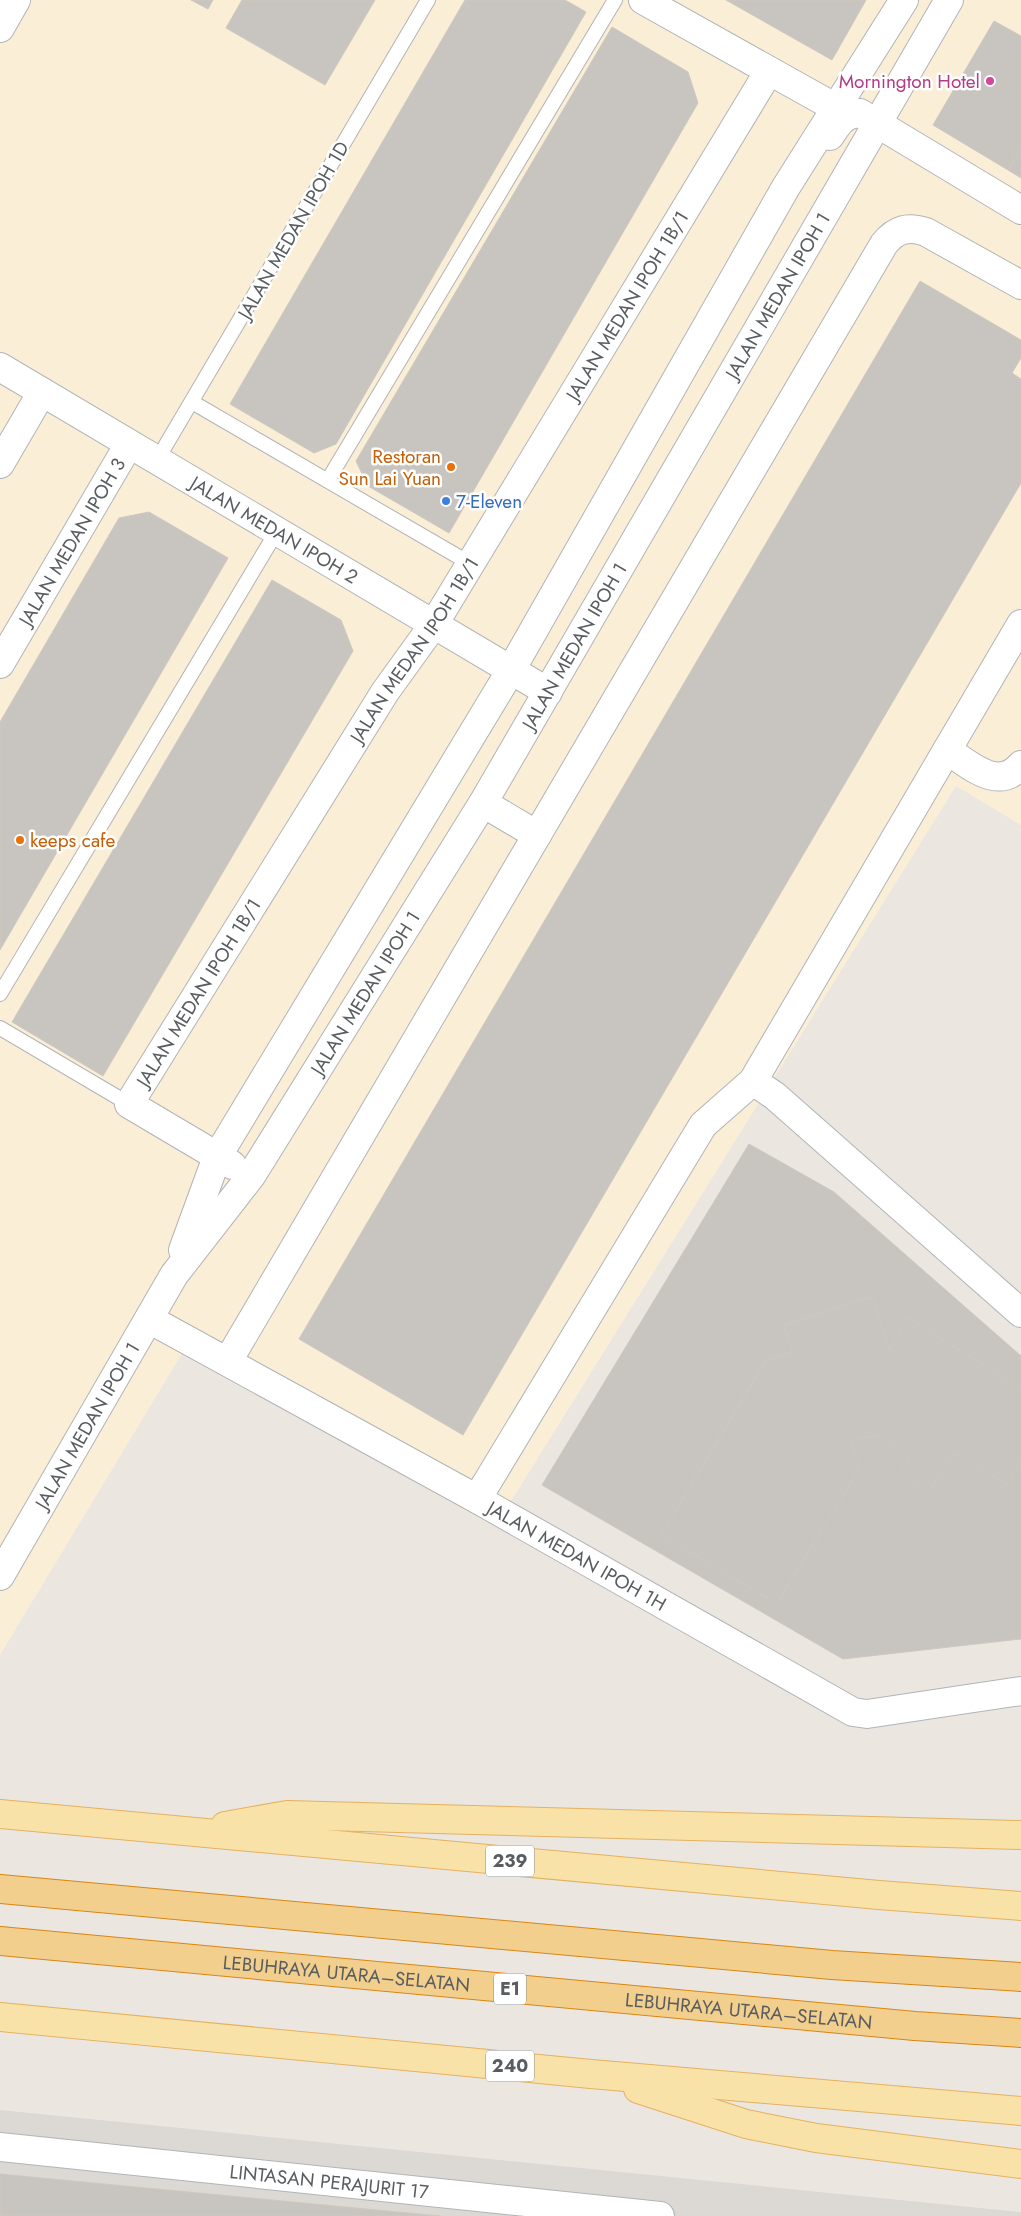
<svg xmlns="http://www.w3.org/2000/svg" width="1021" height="2216" font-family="Jost,sans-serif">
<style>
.commercial{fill:#faeed6}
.industrial{fill:#dcd9d5}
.building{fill:#c8c4bf;stroke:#cfc8bf}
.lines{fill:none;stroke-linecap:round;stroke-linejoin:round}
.lane-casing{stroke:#b1b4b7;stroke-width:16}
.street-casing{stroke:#b1b4b7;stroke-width:30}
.primary-casing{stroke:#e5b15f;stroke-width:30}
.highway-casing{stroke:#d98612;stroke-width:30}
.lane{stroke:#fff;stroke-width:14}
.street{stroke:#fff;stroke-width:28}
.primary{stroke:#f8e2a8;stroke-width:28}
.highway{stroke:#f3cf8e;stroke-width:28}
.hotel-dot{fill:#d1479c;stroke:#fff;stroke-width:2}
.food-dot{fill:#e8710a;stroke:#fff;stroke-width:2}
.shop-dot{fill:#3f7fe0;stroke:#fff;stroke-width:2}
.labels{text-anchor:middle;stroke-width:5;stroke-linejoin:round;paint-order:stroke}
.shield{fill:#fff;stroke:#8b8e90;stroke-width:1}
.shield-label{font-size:18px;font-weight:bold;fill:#595d60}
.hotel-label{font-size:19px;fill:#b23c85;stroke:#fff;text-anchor:end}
.street-label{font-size:19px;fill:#595d60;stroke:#fff}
.food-label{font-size:19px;fill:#c56008;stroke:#fff;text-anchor:end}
.shop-label{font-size:19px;fill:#366cbe;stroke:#fff;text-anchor:start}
</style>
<rect width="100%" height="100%" fill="#ebe7e0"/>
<path class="commercial" d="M0,0H1021V825L956,786L495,1527L183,1352L0,1655Z"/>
<path class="industrial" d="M0,2110L1021,2212V2216H0Z"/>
<g class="building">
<path d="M191,0H213L208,9Z"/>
<path d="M242,0H375L325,85L226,28Z"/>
<path d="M465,0H565L586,12L336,444L314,453L230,404Z"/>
<path d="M726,0H866L832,60Z"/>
<path d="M994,21L1021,36V148L1008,170L933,125Z"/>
<path d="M612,27L688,72L698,103L449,533L368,486L356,461Z"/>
<path d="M1021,148V178L1008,170Z"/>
<path d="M920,281L1021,340V358L1012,373L1021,379V483L463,1435L299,1339Z"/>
<path d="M149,512L228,558L0,950V722L119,518Z"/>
<path d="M272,580L341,620L353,651L103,1076L12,1022Z"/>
<path d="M749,1144L834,1192L1021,1356V1639L843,1659L542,1485Z"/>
<path d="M872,1297L889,1350L908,1318L1021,1388V1462L1007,1484L954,1452L929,1492L900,1474L911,1456L877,1435L851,1442L859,1469L777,1604L661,1535L766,1360L793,1352L784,1325Z"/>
<path d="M0,2174L440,2216H0Z"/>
</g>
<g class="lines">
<defs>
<g id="lane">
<path d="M192,402L471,564"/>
<path d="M157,460L428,0"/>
<path d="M328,480L615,0"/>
<path d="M0,994L277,531"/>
<path d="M0,1028L129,1104"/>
</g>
<g id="street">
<path d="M643,0L836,108"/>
<path d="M0,28L16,0"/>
<path d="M830,136C838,123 844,114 860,113L1021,210"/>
<path id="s1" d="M0,367L548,692"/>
<path d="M0,464L42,392"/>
<path id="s2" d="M0,664L129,444"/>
<path d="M947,750C970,765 998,792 1021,765"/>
<path d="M483,803L537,835L884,244C896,229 908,226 926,232L1021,285"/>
<path d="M753,1081L775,1096L1021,1313"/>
<path id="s3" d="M232,1165L129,1104L385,692L434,624L769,71"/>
<path d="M183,1250L217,1157L511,670L786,187L904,0"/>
<path id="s4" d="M149,1319L477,1499L853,1712L867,1714L1021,1691"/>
<path d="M228,1361L537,835"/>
<path d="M477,1499L703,1125L753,1081L1021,624"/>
<path id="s5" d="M0,1576L174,1275L251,1176L483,803L949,0"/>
<path id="s6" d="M0,2147L660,2216"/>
</g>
<g id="primary">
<path d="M0,1814L879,1895L1021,1906"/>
<path d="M225,1826L287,1815L1021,1835"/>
<path d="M0,2017L591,2074L1021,2111"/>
<path d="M638,2089L746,2124L816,2138L1021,2164"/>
</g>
<g id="highway">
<path d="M0,1889L832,1965L1021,1977"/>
<path id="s7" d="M0,1941L915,2026L1021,2033"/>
</g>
</defs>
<use href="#lane" class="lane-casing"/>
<use href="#street" class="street-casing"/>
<use href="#primary" class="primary-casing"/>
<use href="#highway" class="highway-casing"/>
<use href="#lane" class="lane"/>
<use href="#street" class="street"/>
<use href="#primary" class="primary"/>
<use href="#highway" class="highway"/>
</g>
<circle class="hotel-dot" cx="990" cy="81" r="5"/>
<g class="food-dot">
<circle cx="451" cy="467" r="5"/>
<circle cx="20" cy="840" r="5"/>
</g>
<circle class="shop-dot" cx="446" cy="501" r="5"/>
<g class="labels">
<g class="shield">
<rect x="486" y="1845.5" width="48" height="31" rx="4"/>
<rect x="494" y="1973.5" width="32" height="31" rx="4"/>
<rect x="486" y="2050.5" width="48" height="31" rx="4"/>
</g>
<g class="shield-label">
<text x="510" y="1867">239</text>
<text x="510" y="1995">E1</text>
<text x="510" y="2072">240</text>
</g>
<g class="hotel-label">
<text x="980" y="88">Mornington Hotel</text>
</g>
<g class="street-label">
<text transform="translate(293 230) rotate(-60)" y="7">JALAN MEDAN IPOH 1D</text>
<text dy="7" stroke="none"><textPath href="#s5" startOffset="1499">JALAN MEDAN IPOH 1</textPath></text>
<text dy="7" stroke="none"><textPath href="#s3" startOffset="1061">JALAN MEDAN IPOH 1B/1</textPath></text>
<text dy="7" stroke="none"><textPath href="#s1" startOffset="319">JALAN MEDAN IPOH 2</textPath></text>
<text dy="7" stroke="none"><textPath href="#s2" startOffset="142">JALAN MEDAN IPOH 3</textPath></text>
<text dy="7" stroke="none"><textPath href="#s5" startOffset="1094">JALAN MEDAN IPOH 1</textPath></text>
<text dy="7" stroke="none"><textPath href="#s3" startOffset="656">JALAN MEDAN IPOH 1B/1</textPath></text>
<text dy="7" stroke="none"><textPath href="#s3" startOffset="251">JALAN MEDAN IPOH 1B/1</textPath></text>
<text dy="7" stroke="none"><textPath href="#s5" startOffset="689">JALAN MEDAN IPOH 1</textPath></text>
<text dy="7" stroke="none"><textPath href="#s5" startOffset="174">JALAN MEDAN IPOH 1</textPath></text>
<text dy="7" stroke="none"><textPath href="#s4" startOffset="489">JALAN MEDAN IPOH 1H</textPath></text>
<text dy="7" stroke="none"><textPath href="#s7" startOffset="348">LEBUHRAYA UTARA–SELATAN</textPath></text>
<text dy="7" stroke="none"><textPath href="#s7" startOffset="752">LEBUHRAYA UTARA–SELATAN</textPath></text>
<text dy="7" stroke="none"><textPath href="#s6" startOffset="331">LINTASAN PERAJURIT 17</textPath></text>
</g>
<g class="food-label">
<text x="441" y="463">Restoran<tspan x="441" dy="22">Sun Lai Yuan</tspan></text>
<text x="30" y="847" text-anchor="start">keeps cafe</text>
</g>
<g class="shop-label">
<text x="456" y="508">7-Eleven</text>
</g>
</g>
</svg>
